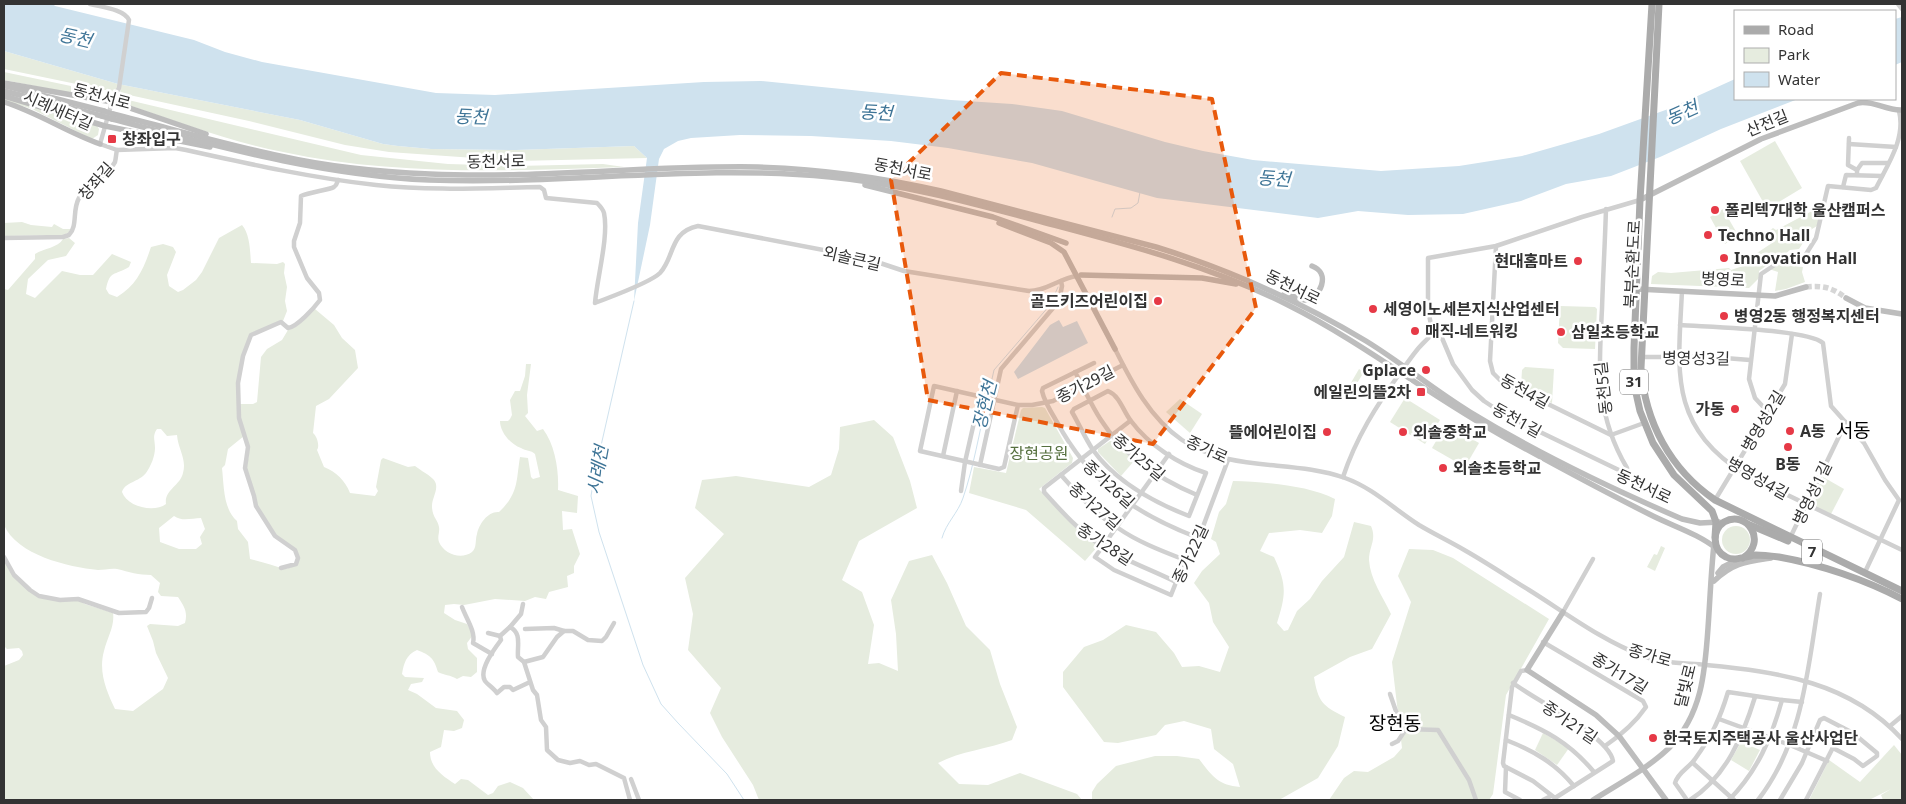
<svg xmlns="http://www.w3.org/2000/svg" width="1906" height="804" font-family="'Noto Sans','Noto Sans KR',sans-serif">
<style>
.green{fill:#e6ecdf;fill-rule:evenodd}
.water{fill:#cfe2ee}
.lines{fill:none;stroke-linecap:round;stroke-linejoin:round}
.stream{stroke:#cfe2ee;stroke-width:1}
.secondary-tunnel{stroke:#d6d6d6;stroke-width:5.5;stroke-dasharray:5.5 3;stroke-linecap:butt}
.street{stroke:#d0d0d0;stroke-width:4.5}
.secondary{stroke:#bdbdbd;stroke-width:5.5}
.primary{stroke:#ababab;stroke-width:7}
.secondary-bridge{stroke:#bdbdbd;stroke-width:5.5}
.marked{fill:#e8590c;fill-opacity:0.2;stroke:#e8590c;stroke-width:4;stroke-dasharray:10 6;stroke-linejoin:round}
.poi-dot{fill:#e63946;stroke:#fff;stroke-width:2}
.labels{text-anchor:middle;stroke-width:5;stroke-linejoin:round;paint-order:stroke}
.shield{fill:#fff;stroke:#707070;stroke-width:1}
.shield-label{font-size:15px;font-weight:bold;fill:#333}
.street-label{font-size:16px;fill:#333;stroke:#fff}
.poi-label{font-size:16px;font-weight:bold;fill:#333;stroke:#fff;text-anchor:start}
.park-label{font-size:16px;fill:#56703f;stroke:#fff}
.water-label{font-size:18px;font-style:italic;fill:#3f7597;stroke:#fff}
.quarter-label{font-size:19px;fill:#000;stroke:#fff}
</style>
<rect width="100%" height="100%" fill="#fff"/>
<g class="green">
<path d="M4,51L118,84L300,120L383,144L398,146L431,149L516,150L634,146L647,158L517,161L389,152L345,145L249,121L120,93L121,85L115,92L4,69Z"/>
<path d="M4,72L71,86V93L4,80Z"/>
<path d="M4,97L97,126L99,129L98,135L92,139L32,109L4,100Z"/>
<path d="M124,99L361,155L448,164L517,166L603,164L624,167C510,171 395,176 283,152C228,141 175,121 123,103Z"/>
<path d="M1775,141L1802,188L1767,209L1740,161Z"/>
<path d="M1812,206H1815L1821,211L1817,226L1812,229L1799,249L1790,250L1779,259L1774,260L1759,271V278L1749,288L1651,284L1652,276L1658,272L1671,273L1729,268L1731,270L1743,266L1742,263L1775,241L1769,231L1773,228L1776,230L1812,211Z"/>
<path d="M1723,209L1738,235L1725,244L1710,217Z"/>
<path d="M22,222L31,225L52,227L54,224L63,229H71L68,233L63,235L4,236V223Z"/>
<path d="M242,225C250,234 250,251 251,263L277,264L283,262L285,264L284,273L287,287L285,301L287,311L283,321L254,332L241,363L238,414L244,436L228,449L225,465L222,468C224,485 223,509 237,521L238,529L248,542L250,559C263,562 274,566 286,569L294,566L299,559L296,549L276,535L257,506L246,470L249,454L240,419L239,404H253L257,402L261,357L267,349L282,340L288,330L299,324L315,309L334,325L342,338L355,350L358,368L329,399L316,406L313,433C317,436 320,446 317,450L324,467C336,472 345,480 350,493L375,496L378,491L376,487L381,460L383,458L408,467L415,466C420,470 431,476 434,480C440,488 432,497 432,506C432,517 438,520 439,527C440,532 437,537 439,542C444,554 461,560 472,552C477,548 475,540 477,534C479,524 488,511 499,512C519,493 516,481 520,457L528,458L531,477L533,479L540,477L535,454C531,450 526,451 521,448C510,444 500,432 500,421H508L510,419L512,415L510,400L515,391H520L525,376L526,364H531L527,395L528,413L525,416L537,431L543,429C555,445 559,470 558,490L578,496L577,513L562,511L563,530L572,529L580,554L574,566V573L567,576L568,587L549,592L546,599L535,597L525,601L495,599L464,605L454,604L445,605L444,613L455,620L467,624L473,635L467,643L468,649L477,658V672L471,677L463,676L457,679C451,675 443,675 438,672C434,658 430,655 417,650C406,655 404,663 402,674L405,677L424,678L422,682L411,684L408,690L417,694L436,708L457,711L464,720L462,728L454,731L444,730L441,747L430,752C430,768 443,776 455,784L461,779L468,780L488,795L493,793L498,786L510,782L523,788L534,800H4V666L19,660L23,655L22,651L19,648L7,649L4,646V559L11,572L39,597L78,600L85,604L113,613C115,626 107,638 104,651C98,672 107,692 115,709L133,711L163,689L168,678L156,653L153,641L147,626L150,624L178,626L185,623C188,612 184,606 178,597L161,596L158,592L160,583L151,575C139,575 129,572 117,569C111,568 104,570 98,570C68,567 17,555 4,525V289L8,290L35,259V254C44,248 58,248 63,239L69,238L75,243L66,256L48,260L28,279L26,294L35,298L62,271L80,275H93L112,254L131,262L129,267C114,276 110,270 106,289L109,294L117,297C137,285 144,268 151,247L163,244L173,247L176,252L167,275L169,286L178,292L183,290L196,280L202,272L219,238ZM157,429H161L167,436L177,435C178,449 187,459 183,473C180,486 164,490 166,504C154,513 127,507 122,492C125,482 139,482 146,473C151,466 155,456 155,448C155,440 152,436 157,429ZM174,516C182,522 192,518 201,518L205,529L200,537L202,544L196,549H179L160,542L159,528Z"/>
<path d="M1777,263L1803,267L1802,272L1805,282L1786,289L1775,291L1778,272L1769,269Z"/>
<path d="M1560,306L1595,307L1597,309L1595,349L1563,348L1558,343Z"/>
<path d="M1525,367L1554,369L1552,403L1524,390L1521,386L1522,370Z"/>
<path d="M1359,369L1364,372L1349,396L1345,393Z"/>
<path d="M1405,398L1440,420L1425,444L1390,422Z"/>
<path d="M1180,399L1202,414L1190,433L1166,412Z"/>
<path d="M1042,407L1045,408L1073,458L1072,463L1039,489L1079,531L1098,546L1085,561L1026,510L969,493L974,467L1006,473L1021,410L1023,408Z"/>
<path d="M874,420L893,437L910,481L917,508L859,541L842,580L862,592L874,625L868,664L879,663L898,671L896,634L891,600L909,561L932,555L947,583L966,626L990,650L1000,684L1017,727L1012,740C988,749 961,751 938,763L959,784L988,785L1020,773L1077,794L1082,800H759L753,785L722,737L710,713L721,688L688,650L693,614L685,578L724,534L695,508L702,480L736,476L809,487L831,475L839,449L840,427Z"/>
<path d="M1446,424L1479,443L1465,467L1432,448Z"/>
<path d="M1110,441H1114L1134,461L1121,476L1098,452V449Z"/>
<path d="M1823,477L1844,489L1831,514L1810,504Z"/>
<path d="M1233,481C1264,482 1307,485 1335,499L1332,516L1322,533L1300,530L1269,533L1260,551L1274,557C1287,585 1286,594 1277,623L1284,631L1288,630L1297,611L1310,599L1322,581L1344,557L1354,522L1371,526C1377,540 1369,546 1369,560C1370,579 1383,597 1391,614L1372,649L1350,657L1314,677C1318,701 1322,706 1345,717L1338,746L1318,778L1279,800H1092V792L1097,784L1116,766L1155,756H1177L1199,759C1212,776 1218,785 1240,787L1233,764L1214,749L1211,729L1184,721L1165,725L1156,735L1118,743L1104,742L1063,687V672L1084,647L1103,640L1126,625L1156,632L1174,653L1182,667L1199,666L1220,672L1229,647L1213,622L1209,603L1194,583L1202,571L1220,554L1216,542L1211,539L1219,512L1226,504Z"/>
<circle cx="1736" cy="540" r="14"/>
<path d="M1661,546L1665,548L1655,571L1647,567L1654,554L1657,555Z"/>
<path d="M1409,549L1433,550L1453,558L1549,619L1506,695L1493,794L1489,800H1329L1344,778L1354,771L1368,772L1394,757L1402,748L1392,662L1411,602L1398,576Z"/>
<path d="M1543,733L1569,748L1557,765L1535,750Z"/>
<path d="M1741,742L1760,750L1749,771L1731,760Z"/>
<path d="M1894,745L1902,755V800H1883L1881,795L1891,789L1869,800H1809L1829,760L1860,782Z"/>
</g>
<g class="water">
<path d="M4,4H53L55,6L194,40L225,52L262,62L436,93L495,95L704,82L761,81L951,100L1012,104L1062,111L1165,142L1203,151L1253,160L1381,171L1459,166L1522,156L1599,134L1671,108L1735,79V99H1798L1721,129L1660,157L1611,176L1566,184L1521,201L1463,214L1408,215L1358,211L1318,218L1157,198L1032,163L948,148L891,141L811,136L740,135L691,138L678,141L664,149L659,159L650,225L634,301L638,223L647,158L634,146L516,150L431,149L398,146L383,144L300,120L118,84L4,51Z"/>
<path d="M1902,17V62L1895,65V19Z"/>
<path d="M1059,320L1063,327L1077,321L1088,343L1018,379L1014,372L1050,325Z"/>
</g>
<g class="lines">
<g class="stream">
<path d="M1112,217L1115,209L1131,208L1138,203L1140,192"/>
<path d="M634,301L595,472L591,496L599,532L643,665L661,704L678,723L727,774L744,800"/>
<path d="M988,397L994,370L1050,305L1058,287"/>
<path d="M942,538C946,523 958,513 963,498C974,466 979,433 987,400"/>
</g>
<path class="secondary-tunnel" d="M1806,287C1823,285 1833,288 1846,298"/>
<g class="street">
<path d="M90,4C101,7 124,9 129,20L119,88L112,102L100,144L117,150L175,148L186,150C249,164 312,178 376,185C431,191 485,188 540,187L544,190L546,198L597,203C600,206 603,209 604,213C609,236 597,278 595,303C610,297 650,283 660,273C675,257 669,232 698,226L865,258L904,271L1029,291C1047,291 1060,278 1077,276"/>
<path d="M1898,4L1902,9"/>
<path d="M1849,138L1848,165L1857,170V175"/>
<path d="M1849,144L1896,147"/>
<path d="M1857,170L1862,163H1888"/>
<path d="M1843,187L1846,175L1882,176"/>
<path d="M1606,209C1605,242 1603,276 1602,309C1599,368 1595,414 1627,468V472L1625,473L1505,415L1484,401L1472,390L1453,364L1442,338L1431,325L1428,309V258L1496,246L1582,217L1640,200"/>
<path d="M4,238L63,237L69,235C78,226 72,210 79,198C87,185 110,173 115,162C116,158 116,154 117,150"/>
<path d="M1496,246L1490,361L1493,373L1501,381L1611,435L1644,423"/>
<path d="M1682,291C1678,372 1668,426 1746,475L1902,550"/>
<path d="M1680,325C1706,327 1807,329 1823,343L1831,406L1864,443L1885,480L1899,500L1865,572"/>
<path d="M1115,349C1132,383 1150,418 1182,440C1232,473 1292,459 1345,478C1373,488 1394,509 1419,525C1434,534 1451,542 1466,551C1487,563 1508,577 1529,590C1566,613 1601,640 1643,656C1663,664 1685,663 1706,665C1779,672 1850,682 1902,739"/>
<path d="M1641,357H1712L1750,360"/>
<path d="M1094,363L1043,388L1042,391C1044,401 1051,412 1057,422C1089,482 1134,513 1196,537"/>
<path d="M1075,372C1084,388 1091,405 1101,420C1123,455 1159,479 1197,495"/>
<path d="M1108,391C1120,396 1123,411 1131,421C1149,445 1178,464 1206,473L1189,516C1153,502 1116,482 1093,450C1085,438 1079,424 1072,412L1074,409Z"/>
<path d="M1018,405L1004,467L999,469L920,451L934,386L1018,405H1032L1053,401L1123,365"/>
<path d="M1768,412L1755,398L1749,379L1761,274L1782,260L1798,262L1803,259L1816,238L1828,186L1871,190L1876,188C1888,164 1906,138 1899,111"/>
<path d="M1130,421L1044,488V492C1062,512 1080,532 1103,547C1126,561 1152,570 1176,582"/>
<path d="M1169,454L1095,557L1114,570L1171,595L1192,542L1201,532L1228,460"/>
<path d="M943,456L957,391"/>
<path d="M980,465L1001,369L1059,301L1062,286L1061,281"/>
<path d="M1061,475C1078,494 1096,515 1118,528C1138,542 1162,551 1185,560"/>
<path d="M1343,477C1356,438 1376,406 1400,373C1411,358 1420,343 1436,332"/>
<path d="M961,491L965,462L980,396"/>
<path d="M1715,500L1785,384L1792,334"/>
<path d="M1790,538L1846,422"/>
<path d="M4,557L14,575L30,590L39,596L60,600L78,599L119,613L146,612L149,608L152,598"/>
<path d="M281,568L296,564L298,558L295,550L275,536L256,506L254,496L245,468L248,447L239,418L238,383L243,356L251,335L281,322L288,328C297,327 314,308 320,300L319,293L307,278L294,247V241L300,223L301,196C310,192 329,190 334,187C337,185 337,183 338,180"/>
<path d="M462,607C466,618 476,632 473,643L492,654"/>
<path d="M1563,612L1593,559"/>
<path d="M510,627L521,614L523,604"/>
<path d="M525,629L554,628L564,631"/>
<path d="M488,633L500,636"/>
<path d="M1543,642L1643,701L1646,707C1635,723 1621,735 1605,746"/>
<path d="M524,662L543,657L557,637L564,631H573L588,640L602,641L606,637L614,623"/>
<path d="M530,682L513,690L510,687H504L497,693C494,688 488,685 485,681C478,670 495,648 501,640L500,636L510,627C522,633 517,646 518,657L524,662L533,690L537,695L541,720L546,727L547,750L558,760L570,763L580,761L589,765L596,764L624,778L630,800"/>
<path d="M1513,683C1535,700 1609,736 1613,761L1555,798L1533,781L1504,766L1503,763L1512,687L1521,671L1527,670"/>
<path d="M1390,694L1398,717L1406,729"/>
<path d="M1782,700L1802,702"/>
<path d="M1509,715C1545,730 1569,742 1594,772"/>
<path d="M1719,719L1790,745L1827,761"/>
<path d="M1890,726L1902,716"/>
<path d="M1506,740C1534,751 1555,763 1574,786"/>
<path d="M1392,744L1398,741L1406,729L1438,730L1469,780L1476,800"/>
<path d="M1693,763L1734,800"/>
<path d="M1506,767L1505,792L1520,800"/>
<path d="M631,779L639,800"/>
<path d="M1543,800L1551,796"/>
<path d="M1687,800L1675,783C1678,772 1689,768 1695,759C1711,737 1720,719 1728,692L1782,700C1771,739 1758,770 1729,800"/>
<path d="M1690,800C1726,777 1743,736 1755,697"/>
<path d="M1758,800C1804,741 1808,665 1820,594"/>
<path d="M1780,800L1802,763L1820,720L1824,718L1853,733L1877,753V756L1863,766L1854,759L1833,748"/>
<path d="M1806,800L1843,728"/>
</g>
<g class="secondary">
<path d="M4,83L112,102L206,134"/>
<path d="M6,86L104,111"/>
<path d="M4,91L102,116"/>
<path d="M4,96L105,126L210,147"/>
<path d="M4,102C39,113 66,132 100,144"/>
<path d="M113,114C169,128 224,144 280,156C329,167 380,172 430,174C539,179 649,165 758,167C820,169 881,177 941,191L1156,247C1230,270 1301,302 1366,341C1402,363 1434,390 1470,412C1537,453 1610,488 1682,519L1700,523L1719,522"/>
<path d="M112,119C217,146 320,175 429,180C563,185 696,164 830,177C904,184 975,204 1046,223C1129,245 1211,266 1288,305C1364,343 1431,397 1506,438C1553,464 1601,490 1649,514C1672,526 1697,533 1717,549"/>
<path d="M865,185L993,217L1066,243"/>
<path d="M1640,200L1761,139L1858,103C1874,100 1886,111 1902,110"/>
<path d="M999,223L1051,243L1064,252L1115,349"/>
<path d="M1081,275L1202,278L1236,284"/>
<path d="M1637,289L1775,296L1806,287"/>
<path d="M1284,294L1305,300C1321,298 1331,273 1312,266"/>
<path d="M1846,298L1865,308L1902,314"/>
<path d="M1718,573L1723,567L1737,560"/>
<path d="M1714,581C1733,563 1745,562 1771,558"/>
<path d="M1563,612L1527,670L1596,715L1619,736L1666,800"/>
<path d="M1593,800C1618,784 1647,769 1669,748C1702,715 1705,672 1708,628C1710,600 1711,572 1714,544"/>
</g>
<g class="primary">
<path d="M1652,4L1640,200L1634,348V384L1640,411L1653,443L1674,475L1712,511L1716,522L1715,537"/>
<path d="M1659,4L1641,368C1645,422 1670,469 1715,500L1902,591"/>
<path d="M1750,525L1788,541"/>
<path d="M1743,558C1768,542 1747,509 1724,522C1712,530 1712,550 1726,557C1735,562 1746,556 1756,555C1763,555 1771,556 1779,557C1819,564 1866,580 1902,599"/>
</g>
<g class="secondary-bridge">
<path d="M104,111L113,114"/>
<path d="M102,116L112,119"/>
</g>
</g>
<path class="marked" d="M1001,73L1212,99L1256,308L1153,444L928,400L891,180Z"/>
<g class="poi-dot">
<rect x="107" y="134" width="10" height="10" rx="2.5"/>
<circle cx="1715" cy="210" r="5"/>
<circle cx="1708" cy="235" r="5"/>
<circle cx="1724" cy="258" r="5"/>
<circle cx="1578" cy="261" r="5"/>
<circle cx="1158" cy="301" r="5"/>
<circle cx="1373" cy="309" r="5"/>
<circle cx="1724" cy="316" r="5"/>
<circle cx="1415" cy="331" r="5"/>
<circle cx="1561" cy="332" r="5"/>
<circle cx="1426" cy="370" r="5"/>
<rect x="1416" y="387" width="10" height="10" rx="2.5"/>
<circle cx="1735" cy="409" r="5"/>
<circle cx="1790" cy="431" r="5"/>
<circle cx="1327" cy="432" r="5"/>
<circle cx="1403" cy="432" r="5"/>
<circle cx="1788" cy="447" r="5"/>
<circle cx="1443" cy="468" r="5"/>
<circle cx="1653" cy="738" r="5"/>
</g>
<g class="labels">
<g class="shield">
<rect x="1620" y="369.5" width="28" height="25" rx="4"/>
<rect x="1802" y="539.5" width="20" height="25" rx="4"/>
</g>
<g class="shield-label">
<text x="1634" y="387">31</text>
<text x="1812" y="557">7</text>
</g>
<g class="street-label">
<text transform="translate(102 96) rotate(15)" y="6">동천서로</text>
<text transform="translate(58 110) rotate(24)" y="6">시례새터길</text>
<text transform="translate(1767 123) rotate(-22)" y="6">산전길</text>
<text transform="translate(496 161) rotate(-1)" y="6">동천서로</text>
<text transform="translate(903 169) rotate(11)" y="6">동천서로</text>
<text transform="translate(96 181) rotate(-49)" y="6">창좌길</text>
<text transform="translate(852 258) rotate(13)" y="6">외솔큰길</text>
<text transform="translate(1632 264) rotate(-87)" y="6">북부순환도로</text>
<text transform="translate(1723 279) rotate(3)" y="6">병영로</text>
<text transform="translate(1293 287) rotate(26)" y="6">동천서로</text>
<text transform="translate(1696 358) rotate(1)" y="6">병영성3길</text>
<text transform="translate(1085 384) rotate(-27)" y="6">종가29길</text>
<text transform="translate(1603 388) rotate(-96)" y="6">동천5길</text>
<text transform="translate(1525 391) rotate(29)" y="6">동천4길</text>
<text transform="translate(1517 420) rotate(29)" y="6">동천1길</text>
<text transform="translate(1763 421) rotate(-59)" y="6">병영성2길</text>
<text transform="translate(1207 449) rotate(24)" y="6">종가로</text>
<text transform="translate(1139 457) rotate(40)" y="6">종가25길</text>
<text transform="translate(1758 478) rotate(30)" y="6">병영성4길</text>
<text transform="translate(1109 484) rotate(42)" y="6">종가26길</text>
<text transform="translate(1644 486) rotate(25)" y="6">동천서로</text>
<text transform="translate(1812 493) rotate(-64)" y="6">병영성1길</text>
<text transform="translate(1095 506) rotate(41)" y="6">종가27길</text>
<text transform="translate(1105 544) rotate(33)" y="6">종가28길</text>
<text transform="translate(1190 554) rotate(-65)" y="6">종가22길</text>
<text transform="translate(1650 655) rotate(16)" y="6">종가로</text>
<text transform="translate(1620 673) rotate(32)" y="6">종가17길</text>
<text transform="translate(1685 686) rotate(-76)" y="6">달빛로</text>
<text transform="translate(1570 722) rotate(34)" y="6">종가21길</text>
</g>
<g class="poi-label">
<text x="122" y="145">창좌입구</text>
<text x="1725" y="216">폴리텍7대학 울산캠퍼스</text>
<text x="1718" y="241">Techno Hall</text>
<text x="1734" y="264">Innovation Hall</text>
<text x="1568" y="267" text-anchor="end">현대홈마트</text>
<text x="1148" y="307" text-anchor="end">골드키즈어린이집</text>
<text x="1383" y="315">세영이노세븐지식산업센터</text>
<text x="1734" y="322">병영2동 행정복지센터</text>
<text x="1425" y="337">매직-네트워킹</text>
<text x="1571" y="338">삼일초등학교</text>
<text x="1416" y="376" text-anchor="end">Gplace</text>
<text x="1411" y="398" text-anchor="end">에일린의뜰2차</text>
<text x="1725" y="415" text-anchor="end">가동</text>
<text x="1800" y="437">A동</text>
<text x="1317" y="438" text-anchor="end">뜰에어린이집</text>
<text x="1413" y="438">외솔중학교</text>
<text x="1788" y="470" text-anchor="middle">B동</text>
<text x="1453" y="474">외솔초등학교</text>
<text x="1663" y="744">한국토지주택공사 울산사업단</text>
</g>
<g class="park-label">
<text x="1039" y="459">장현공원</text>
</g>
<g class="water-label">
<text transform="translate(75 38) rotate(13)" y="6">동천</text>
<text transform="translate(876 113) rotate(3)" y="6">동천</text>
<text transform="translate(1682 113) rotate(-24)" y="6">동천</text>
<text transform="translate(471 117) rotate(2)" y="6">동천</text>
<text transform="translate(1274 179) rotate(4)" y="6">동천</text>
<text transform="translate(985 405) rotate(-76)" y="6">장현천</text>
<text transform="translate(598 470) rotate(-80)" y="6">시례천</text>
</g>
<g class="quarter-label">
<text x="1853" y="437">서동</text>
<text x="1395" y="730">장현동</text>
</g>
</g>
<rect width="1906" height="804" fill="none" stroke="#333333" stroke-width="10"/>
<rect x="1734" y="10" width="162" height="90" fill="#ffffff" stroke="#adadad"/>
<rect x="1744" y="26" width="25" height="8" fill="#ababab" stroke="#adadad"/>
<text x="1778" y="35" font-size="15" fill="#333333">Road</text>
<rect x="1744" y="48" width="25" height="15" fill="#e6ecdf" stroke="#adadad"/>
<text x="1778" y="60" font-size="15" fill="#333333">Park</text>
<rect x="1744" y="72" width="25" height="15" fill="#cfe2ee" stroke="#adadad"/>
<text x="1778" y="85" font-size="15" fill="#333333">Water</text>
</svg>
